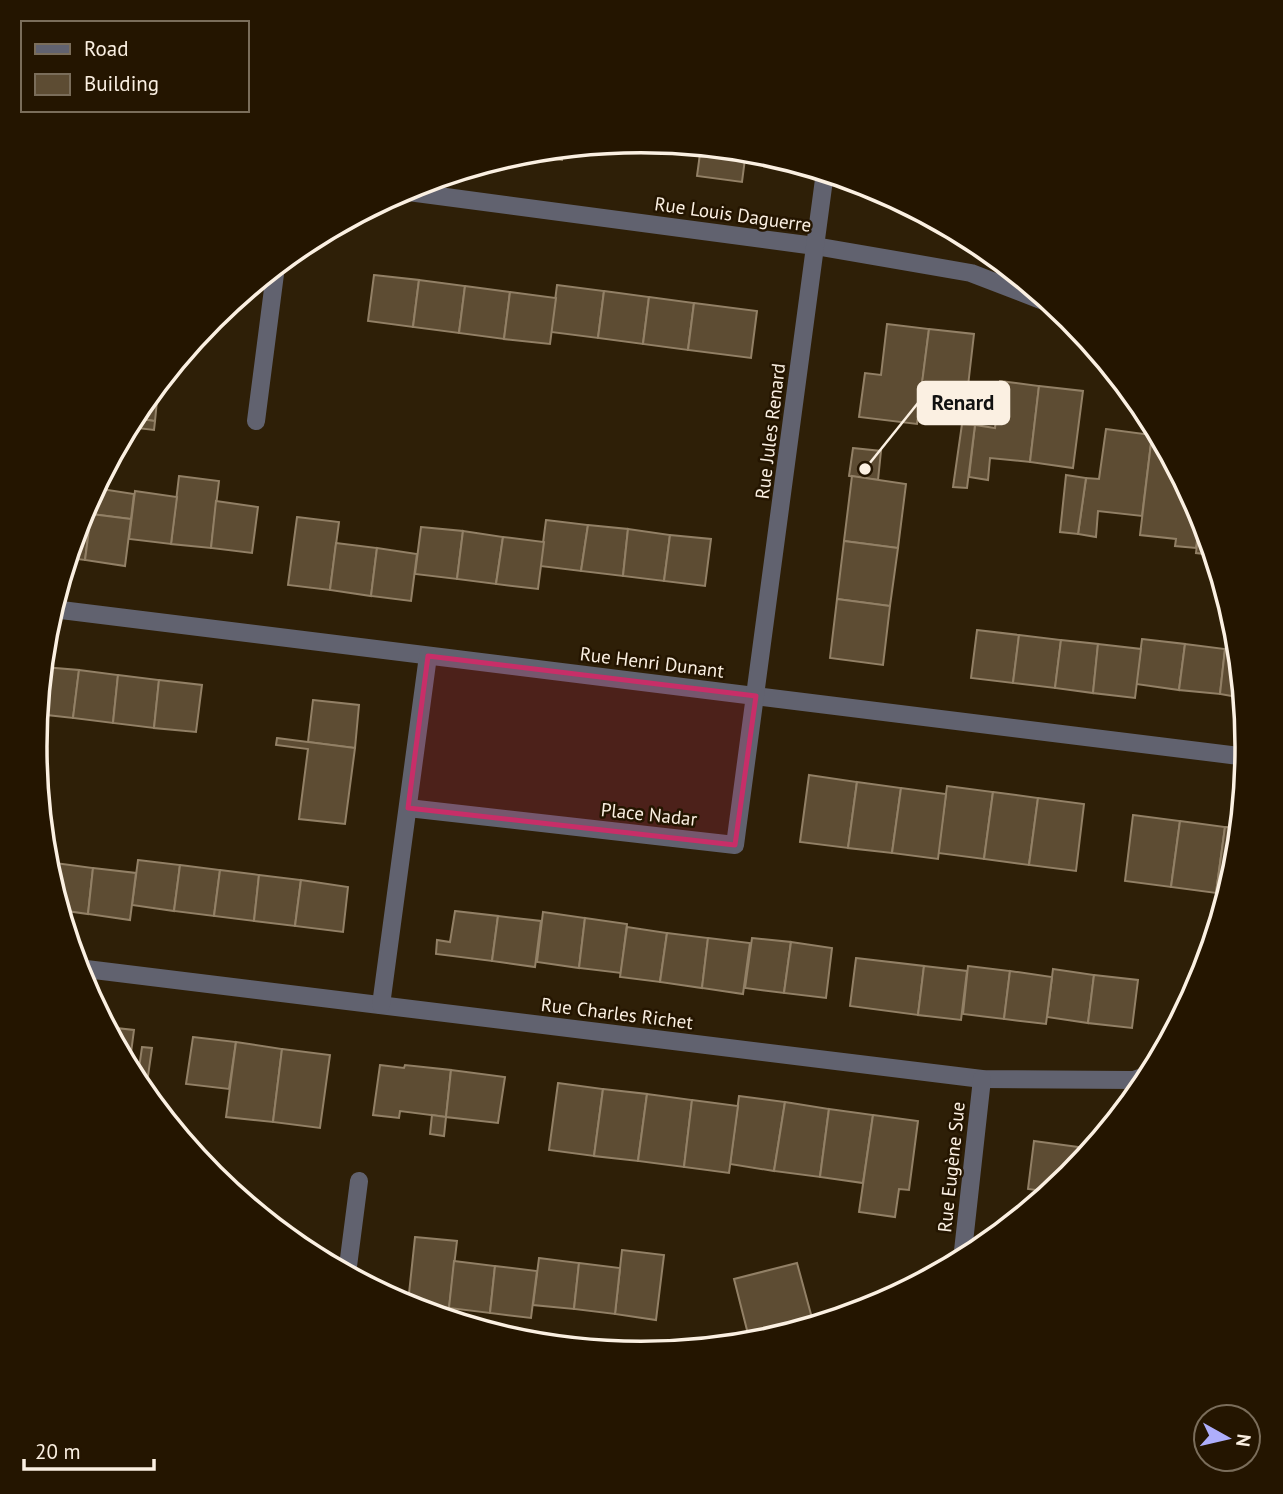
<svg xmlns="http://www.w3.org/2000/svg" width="1283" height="1494" font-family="'PT Sans',sans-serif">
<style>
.building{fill:#5d4c33;stroke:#928066;stroke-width:2}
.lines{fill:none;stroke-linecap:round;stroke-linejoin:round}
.street{stroke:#61626f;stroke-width:18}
.marked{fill:#c82e68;fill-opacity:0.2;stroke:#c82e68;stroke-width:5;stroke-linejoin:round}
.labels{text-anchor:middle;stroke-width:5;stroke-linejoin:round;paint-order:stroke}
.street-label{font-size:19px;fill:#fbf0e2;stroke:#241500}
.rim{fill:none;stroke:#fbf0e2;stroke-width:3.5}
.leader{fill:none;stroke:#fbf0e2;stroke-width:2.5}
.callout-dot{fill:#fbf0e2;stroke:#241500;stroke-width:2.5}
.callout{fill:#fbf0e2;stroke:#fbf0e2;stroke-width:2.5}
.callout-label{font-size:21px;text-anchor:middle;font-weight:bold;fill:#111}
</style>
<rect width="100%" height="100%" fill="#2e1f07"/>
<g class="building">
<path d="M701,146L746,151L742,182L697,176Z"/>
<path d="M563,148L562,160L521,155L524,152Z"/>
<path d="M886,193L905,204L885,201Z"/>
<path d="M374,275L419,280L413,327L368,321Z"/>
<path d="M419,280L465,286L459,333L413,327Z"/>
<path d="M557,285L604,291L598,338L551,332Z"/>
<path d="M465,286L510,292L504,339L459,333Z"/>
<path d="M604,291L649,297L643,344L598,338Z"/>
<path d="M510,292L556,298L550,344L504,339Z"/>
<path d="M649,297L694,303L688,350L643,344Z"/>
<path d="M694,303L757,311L751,358L688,350Z"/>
<path d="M887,324L929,329L917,424L859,417L865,373L881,375Z"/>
<path d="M929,329L974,334L965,412L919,406Z"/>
<path d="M1000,381L1039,386L1030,462L990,458L988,480L969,477L975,425L995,428Z"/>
<path d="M1039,386L1083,391L1073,468L1030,462Z"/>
<path d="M154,389L158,390L155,421L133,418Z"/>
<path d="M133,418L155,421L154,430L128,427Z"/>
<path d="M962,424L975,425L967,488L953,487Z"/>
<path d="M1106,429L1152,435L1142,516L1098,511L1096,537L1078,534L1086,478L1099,479Z"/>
<path d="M1152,435L1160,436L1201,513L1196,548L1175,546L1176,539L1140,535Z"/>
<path d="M853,448L881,451L878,480L849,476Z"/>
<path d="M1066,475L1086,478L1078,534L1060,532Z"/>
<path d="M179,476L219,481L211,548L171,544Z"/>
<path d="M852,476L906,484L898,548L844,541Z"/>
<path d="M95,488L134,494L131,519L91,514Z"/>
<path d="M135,491L177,497L171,544L129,539Z"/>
<path d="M216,501L258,507L252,553L211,548Z"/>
<path d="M82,512L91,514L85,560L68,558Z"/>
<path d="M1201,513L1202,515L1214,555L1196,553Z"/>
<path d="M91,514L131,519L125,566L85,560Z"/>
<path d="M297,517L339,522L330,590L288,585Z"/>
<path d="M546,520L588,525L581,571L540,566Z"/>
<path d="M588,525L628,529L623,576L581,571Z"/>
<path d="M421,527L463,531L457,579L415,574Z"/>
<path d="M628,529L670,535L664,581L623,576Z"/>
<path d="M463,531L503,537L496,584L457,579Z"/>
<path d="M670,535L711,539L705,586L664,581Z"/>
<path d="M503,537L544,542L538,589L496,584Z"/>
<path d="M844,541L898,548L890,606L837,599Z"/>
<path d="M336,543L377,548L371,596L330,590Z"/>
<path d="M377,548L417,554L411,601L371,596Z"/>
<path d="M837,599L890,606L883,665L830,658Z"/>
<path d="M977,630L1019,635L1013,683L971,678Z"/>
<path d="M1019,635L1061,640L1055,688L1013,683Z"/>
<path d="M1142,639L1185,644L1179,690L1136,684Z"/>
<path d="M1061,640L1098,644L1093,693L1055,688Z"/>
<path d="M1098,644L1141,649L1135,698L1093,693Z"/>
<path d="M1185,644L1225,649L1220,694L1179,690Z"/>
<path d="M1225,649L1239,651L1243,698L1220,694Z"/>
<path d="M43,667L79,670L73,718L38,714Z"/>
<path d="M79,670L118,675L113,723L73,718Z"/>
<path d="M118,675L159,680L154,728L113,723Z"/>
<path d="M159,680L202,685L196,732L154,728Z"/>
<path d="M313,700L359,705L355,748L308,742Z"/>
<path d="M277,738L355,748L345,824L299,819L308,749L276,745Z"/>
<path d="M809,775L857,782L848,848L800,842Z"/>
<path d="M857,782L901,788L892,853L848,848Z"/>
<path d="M947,786L993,792L984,859L938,853Z"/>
<path d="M901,788L946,794L938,859L892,853Z"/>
<path d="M993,792L1038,798L1029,865L984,859Z"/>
<path d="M1038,798L1084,804L1076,871L1029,865Z"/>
<path d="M1133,815L1180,821L1171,887L1125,881Z"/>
<path d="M1180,821L1225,827L1216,893L1171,887Z"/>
<path d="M1225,827L1240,828L1236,866L1228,894L1216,893Z"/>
<path d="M138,860L180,865L174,911L132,905Z"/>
<path d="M46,862L55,863L52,883L47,865Z"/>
<path d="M55,863L93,868L88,914L60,910L52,883Z"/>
<path d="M180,865L220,870L214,916L174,911Z"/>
<path d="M93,868L136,873L130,920L88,914Z"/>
<path d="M220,870L259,875L254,921L214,916Z"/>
<path d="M259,875L301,880L295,926L254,921Z"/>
<path d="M301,880L348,887L343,932L295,926Z"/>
<path d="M455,911L498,916L492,961L436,954L437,940L450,942Z"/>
<path d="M543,912L585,918L579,968L537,962Z"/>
<path d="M498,916L541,921L535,967L492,961Z"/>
<path d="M585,918L627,924L621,973L579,968Z"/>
<path d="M627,927L667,933L660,982L620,977Z"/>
<path d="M667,933L708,938L702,988L660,982Z"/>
<path d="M708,938L750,943L743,994L702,988Z"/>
<path d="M752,938L791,942L784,993L745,988Z"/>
<path d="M791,942L832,948L826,998L784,993Z"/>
<path d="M856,958L924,966L918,1015L850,1006Z"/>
<path d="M924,966L967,971L961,1020L918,1015Z"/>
<path d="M968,966L1010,971L1004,1019L963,1014Z"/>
<path d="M1053,969L1094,975L1088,1023L1047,1017Z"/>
<path d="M1010,971L1052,977L1046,1024L1004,1019Z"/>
<path d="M1094,975L1138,980L1132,1028L1088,1023Z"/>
<path d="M107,1027L134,1030L129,1068Z"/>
<path d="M193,1037L236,1042L229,1089L186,1084Z"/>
<path d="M236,1042L282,1049L273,1122L226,1117Z"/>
<path d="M142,1047L152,1048L148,1076L138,1075Z"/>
<path d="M282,1049L330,1055L320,1128L273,1122Z"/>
<path d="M380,1065L404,1068L405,1065L451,1070L446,1117L400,1111L399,1118L373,1115Z"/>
<path d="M451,1070L505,1077L498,1123L446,1117Z"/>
<path d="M558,1083L603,1089L594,1156L549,1150Z"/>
<path d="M603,1089L647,1094L638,1161L594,1156Z"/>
<path d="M647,1094L692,1100L684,1167L638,1161Z"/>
<path d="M739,1096L785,1102L774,1171L730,1164Z"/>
<path d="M692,1100L738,1106L729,1173L684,1167Z"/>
<path d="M785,1102L829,1109L820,1177L774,1171Z"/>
<path d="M829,1109L873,1115L863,1183L820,1177Z"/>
<path d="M432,1115L446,1117L444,1136L430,1134Z"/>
<path d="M873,1115L918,1121L909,1190L899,1189L895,1217L859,1212Z"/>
<path d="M1034,1141L1093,1149L1070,1176L1051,1192L1036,1190L1028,1189Z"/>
<path d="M1036,1190L1051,1192L1034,1206Z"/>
<path d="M415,1237L457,1241L449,1308L408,1303Z"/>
<path d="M622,1250L664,1255L656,1320L615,1314Z"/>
<path d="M539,1258L579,1263L574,1309L533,1305Z"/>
<path d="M454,1261L495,1266L490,1313L449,1308Z"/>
<path d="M579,1263L620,1268L615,1314L574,1309Z"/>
<path d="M797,1263L812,1318L748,1334L734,1279Z"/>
<path d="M495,1266L537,1271L531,1318L490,1313Z"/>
</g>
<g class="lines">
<g class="street">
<path d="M401,191L815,246L971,273L1054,305"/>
<path d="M256,421L276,266"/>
<path d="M53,609L1247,757"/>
<path d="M408,808L735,845L825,172"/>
<path d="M78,968L982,1079L1134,1080L1151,1074"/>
<path d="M381,1005L428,656"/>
<path d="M962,1260L982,1079"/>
<path d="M347,1274L359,1181"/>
</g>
</g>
<path class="marked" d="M428,656L756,696L735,845L408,808Z"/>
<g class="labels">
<g class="street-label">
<text transform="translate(733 214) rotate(8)" y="7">Rue Louis Daguerre</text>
<text transform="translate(770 431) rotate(-83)" y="7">Rue Jules Renard</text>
<text transform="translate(652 662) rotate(7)" y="7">Rue Henri Dunant</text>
<text transform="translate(649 814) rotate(6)" y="7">Place Nadar</text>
<text transform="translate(617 1013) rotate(7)" y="7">Rue Charles Richet</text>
<text transform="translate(951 1167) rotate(-84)" y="7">Rue Eugène Sue</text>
</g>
</g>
<path d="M0 0H1283V1494H0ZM47 747a594 594 0 1 1 1188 0a594 594 0 1 1-1188 0Z" fill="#241500" fill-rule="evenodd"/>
<path class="rim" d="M47 747a594 594 0 1 1 1188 0a594 594 0 1 1-1188 0Z"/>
<path class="leader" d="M865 469L918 403"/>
<circle class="callout-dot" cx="865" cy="469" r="7"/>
<rect class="callout" x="918" y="382" width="91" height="42" rx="7"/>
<g class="callout-label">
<text x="963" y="410">Renard</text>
</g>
<rect x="21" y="21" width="228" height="91" fill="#241500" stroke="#7a6d5a" stroke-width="2"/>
<rect x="35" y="44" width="35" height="10" fill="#61626f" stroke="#7a6d5a" stroke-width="2"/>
<text x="84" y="56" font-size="21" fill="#fbf0e2">Road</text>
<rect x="35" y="74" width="35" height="21" fill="#5d4c33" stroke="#7a6d5a" stroke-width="2"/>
<text x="84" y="91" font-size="21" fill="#fbf0e2">Building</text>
<g transform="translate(1227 1438) rotate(98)"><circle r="33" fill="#241500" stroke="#7a6d5a" stroke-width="2"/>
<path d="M0-5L12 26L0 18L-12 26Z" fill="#aeaefb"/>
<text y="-10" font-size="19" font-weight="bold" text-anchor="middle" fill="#fbf0e2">N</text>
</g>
<path d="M24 1459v10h130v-10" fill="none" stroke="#fbf0e2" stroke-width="3.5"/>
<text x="35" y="1459" font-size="21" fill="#fbf0e2" stroke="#241500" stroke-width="5" paint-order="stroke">20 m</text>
</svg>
